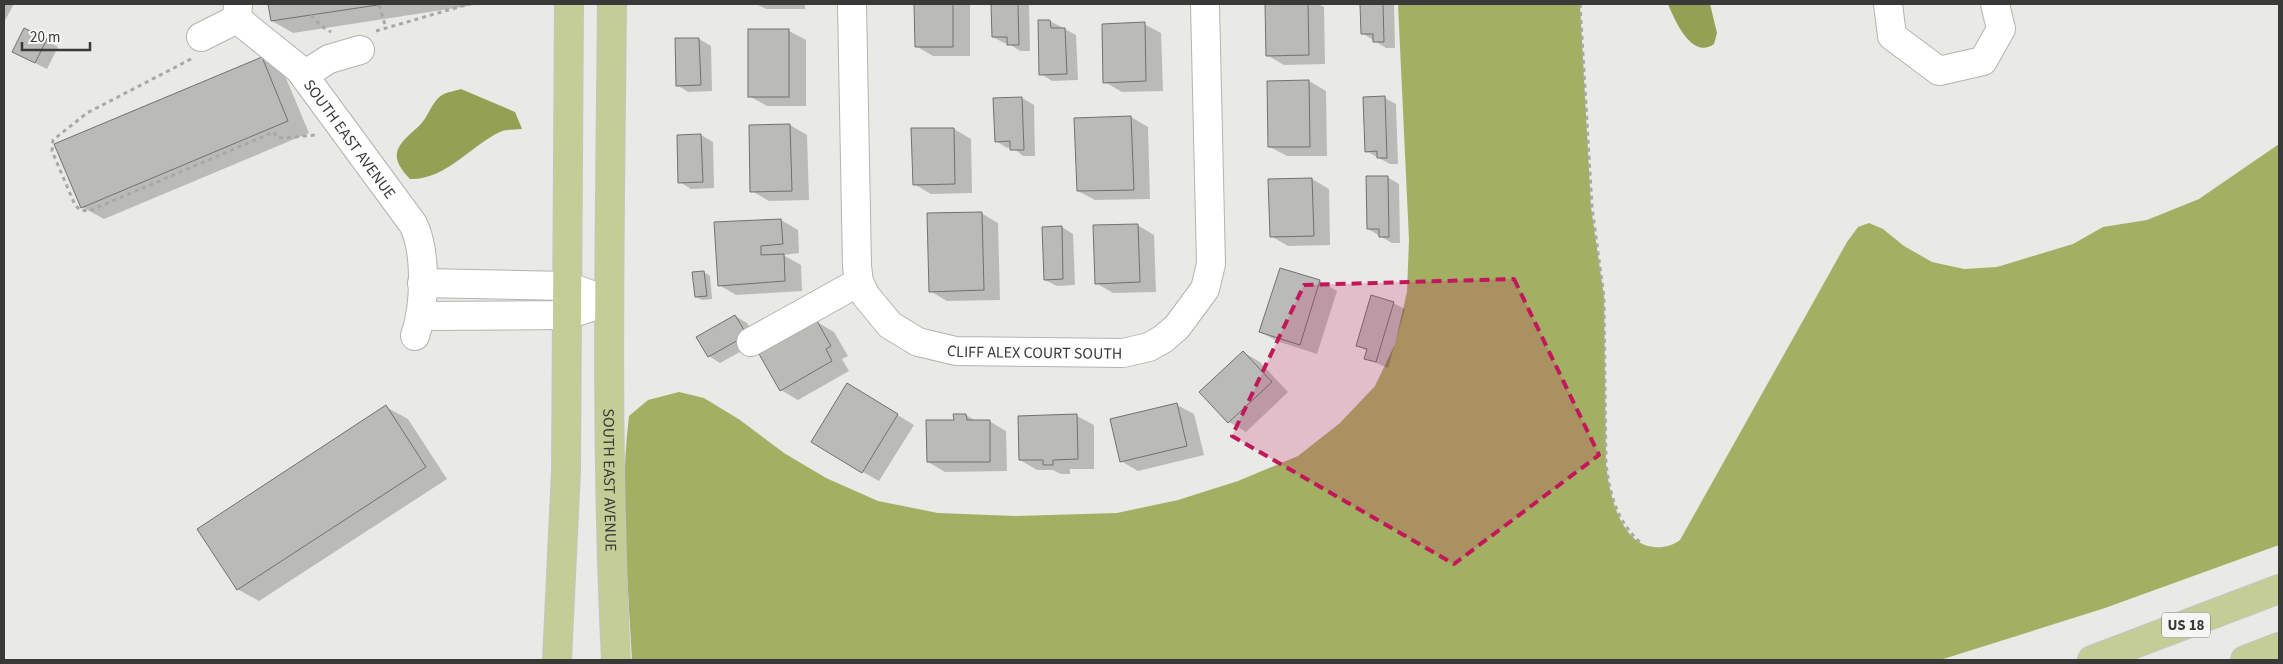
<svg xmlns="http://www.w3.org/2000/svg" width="2283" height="664" font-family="'Source Sans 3',sans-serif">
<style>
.forest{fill:#a3af63}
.water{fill:#94a054}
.shadow{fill:#0003}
.building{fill:#babbb8;stroke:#71716f}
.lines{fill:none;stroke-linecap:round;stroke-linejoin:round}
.minor-casing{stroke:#b3b4b1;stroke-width:30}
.major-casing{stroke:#c4c4c3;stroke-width:30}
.path{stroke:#a8a8a5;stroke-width:3;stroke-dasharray:4 4;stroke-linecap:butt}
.minor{stroke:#fff;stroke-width:28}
.major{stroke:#c5cd97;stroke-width:28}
.marked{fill:#c2185b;fill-opacity:0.2;stroke:#c2185b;stroke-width:4;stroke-dasharray:10 6;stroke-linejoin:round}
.labels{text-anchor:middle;stroke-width:4;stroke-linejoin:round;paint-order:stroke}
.shield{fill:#f6f7f4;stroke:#727270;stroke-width:1}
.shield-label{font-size:15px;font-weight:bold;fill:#393938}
.street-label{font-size:16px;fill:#393938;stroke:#f6f7f4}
</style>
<rect width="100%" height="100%" fill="#e9e9e6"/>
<path class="forest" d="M1398,4H1580L1591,207L1604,297L1606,464C1609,491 1619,544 1654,547C1663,548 1672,546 1680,540L1847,242L1858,227L1869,223L1883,229L1904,246L1932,262L1964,269L1997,267L2073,244L2103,227L2147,220L2199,199L2279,144V545L2105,608L1940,660H632C628,579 619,496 629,416L648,400L679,392L704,398L740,420L784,453L826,478L878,501L938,513L1015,516L1117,513L1178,500L1238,481L1298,456L1340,423L1375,386L1395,344L1407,292L1409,240Z"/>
<g class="water">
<path d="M1668,4H1710L1717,33L1714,44C1692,60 1675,21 1668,4Z"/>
<path d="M461,89L515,112L522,129C516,130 508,129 502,131C471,145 446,180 410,179C386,154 398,145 419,126C428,118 432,101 442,95C447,92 455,91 461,89Z"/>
</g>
<g class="shadow">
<path d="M4,4H14L4,22Z"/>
<path d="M269,4H481L293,33L272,21Z"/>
<path d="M756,4H805V9H766Z"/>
<path d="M915,4H970V56H933L916,46Z"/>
<path d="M992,4H1029L1030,51H1020L1008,43H1004L993,37Z"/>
<path d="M1266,4H1318L1324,7L1325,64L1284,65L1267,55Z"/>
<path d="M1361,4H1394L1395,48H1386L1362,33Z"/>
<path d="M1050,21L1076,35L1078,80L1052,81L1041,74Z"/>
<path d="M1144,24L1161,33L1163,91L1122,92L1105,82Z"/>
<path d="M25,29L58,47L47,69L25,58Z"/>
<path d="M789,31L806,40V106H767L749,96Z"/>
<path d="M676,39H699L711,46L712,91L688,92L677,85Z"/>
<path d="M262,59L283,71L309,133L104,219L82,207Z"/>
<path d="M1309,81L1326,91L1327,156H1287L1270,147Z"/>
<path d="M1022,98L1034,105L1035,156H1023L1012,147L1007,148L996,141L995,99Z"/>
<path d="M1385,98L1396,104L1398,164H1390L1366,151Z"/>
<path d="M1131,117L1148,127L1150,199L1095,200L1078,191Z"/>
<path d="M790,125L807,135L809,200L769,201L752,191L751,126Z"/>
<path d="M954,129L971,139L972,193L931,194L914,184Z"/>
<path d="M701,135L713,142L714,188L691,189L680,182L678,136Z"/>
<path d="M1387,177L1399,184L1400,243H1392L1368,229Z"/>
<path d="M1312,179L1329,189L1330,245L1288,246L1271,236Z"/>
<path d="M981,213L998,223L1000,300L947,301L930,291Z"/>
<path d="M781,220L798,230L799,253L783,255L801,265L802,291L736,295L719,285Z"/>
<path d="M1137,225L1154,235L1156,292L1113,293L1096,283Z"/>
<path d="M1062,227L1073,234L1075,285L1057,286L1045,280Z"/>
<path d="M1280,269L1320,281L1337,291L1317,354L1277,341L1260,332Z"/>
<path d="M704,272L710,276L712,299L702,300L696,297Z"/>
<path d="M1393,303L1405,309L1388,368L1365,358L1367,351L1358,346Z"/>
<path d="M735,316L747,323L758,342L720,363L709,356Z"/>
<path d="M817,322L834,332L848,356L842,359L849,371L798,400L781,390Z"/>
<path d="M1243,352L1260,362L1288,392L1246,432L1229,422Z"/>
<path d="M865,395L914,425L879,481L863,472Z"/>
<path d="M1177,405L1194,414L1204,455L1138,471L1121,461Z"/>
<path d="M386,407L408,419L447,479L259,601L237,589Z"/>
<path d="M966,415L976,421H989L1006,431L1007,471L945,472L928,462L955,421Z"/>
<path d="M1077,416L1094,425V469H1070V474H1061L1053,470H1037L1020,460Z"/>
</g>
<g class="building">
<path d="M268,4H384L271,21Z"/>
<path d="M914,4H953V47H915Z"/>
<path d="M991,4H1018L1019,45H1007V37H992Z"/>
<path d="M1265,4H1308L1309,55L1266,56Z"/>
<path d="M1360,4H1383L1384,42H1373V34H1361Z"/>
<path d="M1038,20H1050L1051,28H1065L1067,74L1039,75Z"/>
<path d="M1145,22L1146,81L1103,83L1102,24Z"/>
<path d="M24,28L47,39L35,63L12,52Z"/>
<rect x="748" y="29" width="41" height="68"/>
<path d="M675,38H699L701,85L676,86Z"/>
<path d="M262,57L288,121L81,208L54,144Z"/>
<path d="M1309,80L1310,147H1268L1267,81Z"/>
<path d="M1385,96L1387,158H1377V151L1365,152L1363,97Z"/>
<path d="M1022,97L1024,150H1010V141L995,142L993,98Z"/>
<path d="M1131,116L1134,190L1077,191L1074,118Z"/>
<path d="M790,124L792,191L750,192L749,125Z"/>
<path d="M911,128H954L955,184L913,185Z"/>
<path d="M701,134L703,182L678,183L677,135Z"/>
<path d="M1366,176H1388L1389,237H1379V229H1367Z"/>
<path d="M1312,178L1314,236L1270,237L1268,179Z"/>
<path d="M982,212L984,290L929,292L927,213Z"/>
<path d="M781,219L783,244L761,246V255L784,254L785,281L718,286L714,222Z"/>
<path d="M1138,224L1140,282L1095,284L1093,225Z"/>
<path d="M1062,226L1063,279L1044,280L1042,227Z"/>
<path d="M1280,268L1320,280L1300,345L1259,332Z"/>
<path d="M704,271L707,296L695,297L692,272Z"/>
<path d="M1371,295L1394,302L1376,362L1364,359L1367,349L1356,346Z"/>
<path d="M735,315L747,335L708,357L696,337Z"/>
<path d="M817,321L831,346L826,349L832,361L780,391L759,354Z"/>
<path d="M1243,351L1272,382L1228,423L1199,392Z"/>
<path d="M847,383L898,414L862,473L811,442Z"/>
<path d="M1177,403L1187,446L1120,462L1110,419Z"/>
<path d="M386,405L426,467L237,590L197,529Z"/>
<path d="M953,414H966L967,420H990V462H927L926,420H954Z"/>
<path d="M1077,414L1078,459L1053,460V465H1043V460H1019L1018,416Z"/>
</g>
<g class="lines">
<defs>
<g id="minor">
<path id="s1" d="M852,4L857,266L859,282L866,296L890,325L918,342L956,351L1123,353L1149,347L1163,339L1177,327L1205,289L1211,264L1205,4"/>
<path d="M1888,4L1892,36L1939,71L1983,61L2001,29L1995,4"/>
<path id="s2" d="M237,19L299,69L413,224C427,252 425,307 415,336"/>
<path d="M201,37L237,19L238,4"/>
<path d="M304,75L329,59L360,50"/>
<path d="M422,283L567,286L589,294"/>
<path d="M420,316L567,315L609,301"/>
<path d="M751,342L859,282"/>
</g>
<g id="major">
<path id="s3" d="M612,4C610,223 605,442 616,660"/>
<path d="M557,660L566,471L569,4"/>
<path d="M2092,660L2279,589"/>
<path d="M2245,660L2279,647"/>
</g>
</defs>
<use href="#minor" class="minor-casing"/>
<use href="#major" class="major-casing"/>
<g class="path">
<path d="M1580,4L1592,207L1604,297L1606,464C1610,495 1617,522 1641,543"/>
<path d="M379,5L386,28"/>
<path d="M311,15L321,26L331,32"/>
<path d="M376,31L469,4"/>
<path d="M191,59L87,113L53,140L52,151L75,205L80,210L89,211L274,132L276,137L283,138L316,135"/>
</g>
<use href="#minor" class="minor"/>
<use href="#major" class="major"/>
</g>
<path class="marked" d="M1514,279L1599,455L1454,564L1232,436L1304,285Z"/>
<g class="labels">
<rect class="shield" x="2162" y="612.5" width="48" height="25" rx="4"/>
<g class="shield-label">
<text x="2186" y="630">US 18</text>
</g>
<g class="street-label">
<text dy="6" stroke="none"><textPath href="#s2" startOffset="166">SOUTH EAST AVENUE</textPath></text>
<text dy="6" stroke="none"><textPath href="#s1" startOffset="482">CLIFF ALEX COURT SOUTH</textPath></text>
<text dy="6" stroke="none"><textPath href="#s3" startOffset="476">SOUTH EAST AVENUE</textPath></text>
</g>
</g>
<rect width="2283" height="664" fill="none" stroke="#393938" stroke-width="10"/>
<path d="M22 42v8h68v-8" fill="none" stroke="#393938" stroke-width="2.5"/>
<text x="30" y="42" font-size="15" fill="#393938" stroke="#f6f7f4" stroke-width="4" paint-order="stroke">20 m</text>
</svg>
